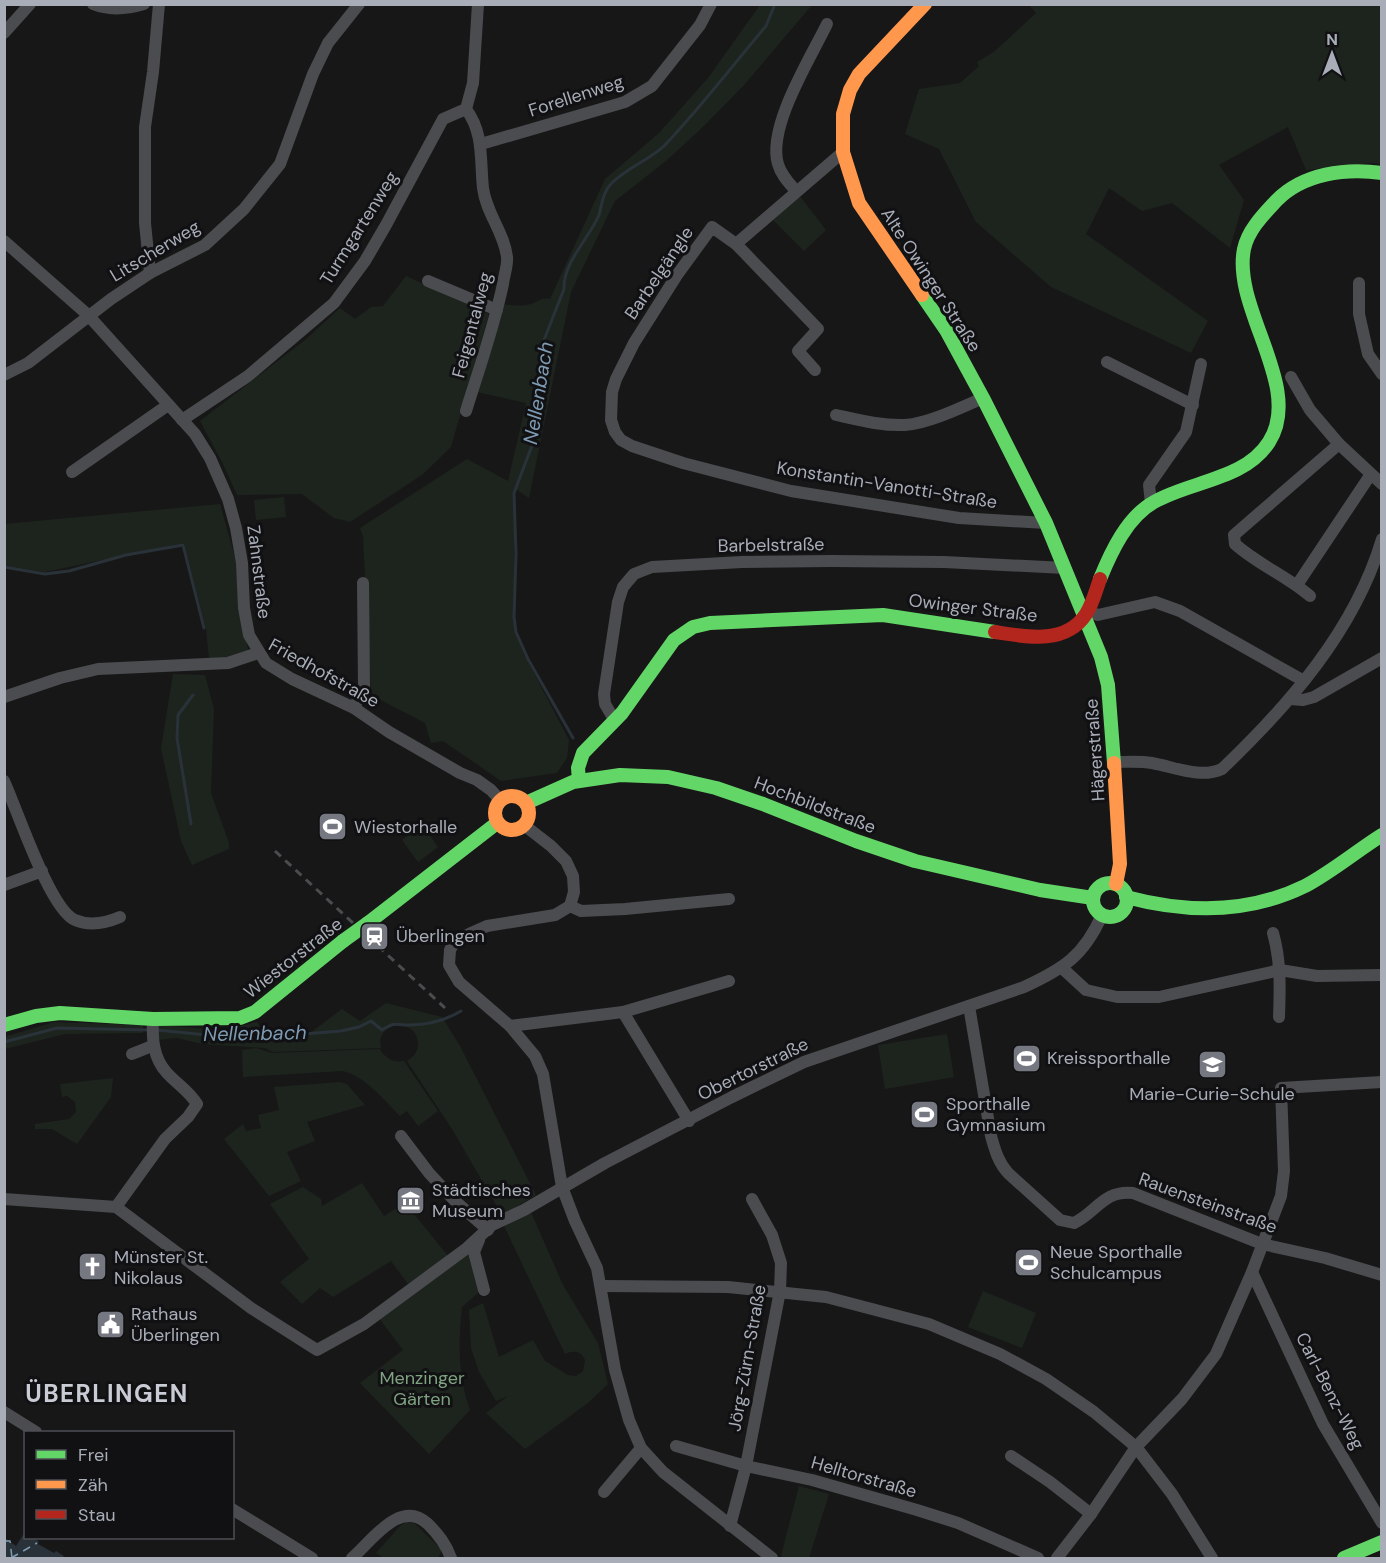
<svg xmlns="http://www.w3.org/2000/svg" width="1386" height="1563" font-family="'DM Sans',sans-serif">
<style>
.green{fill:#1d241e}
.water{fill:#2a3239}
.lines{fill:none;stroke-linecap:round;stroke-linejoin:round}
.stream{stroke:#2a3239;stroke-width:3}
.ferry{stroke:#7f9bb3;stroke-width:1.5;stroke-dasharray:8 6;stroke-linecap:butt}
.street{stroke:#4b4c50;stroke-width:12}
.fast{stroke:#63d668;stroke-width:14}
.slow{stroke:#ff974d;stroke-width:14}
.jam{stroke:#b3261e;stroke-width:14}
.rail{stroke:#4b4c4f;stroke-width:3;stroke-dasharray:8 6;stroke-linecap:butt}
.fast-bridge{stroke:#63d668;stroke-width:14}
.labels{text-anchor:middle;stroke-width:6;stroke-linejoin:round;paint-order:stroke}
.street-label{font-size:18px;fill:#a8adb8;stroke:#111113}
.poi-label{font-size:18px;fill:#a8adb8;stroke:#111113;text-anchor:start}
.park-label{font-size:18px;fill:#7fa381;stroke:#111113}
.water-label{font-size:20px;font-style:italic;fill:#7f9bb3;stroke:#111113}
.district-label{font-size:24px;font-weight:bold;letter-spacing:1.5px;fill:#c9ccd4;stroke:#111113}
</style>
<rect width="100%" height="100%" fill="#171717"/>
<g class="green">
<path d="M760,5H812L744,85L705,125L666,161L615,201L571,292L529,498L514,488V617L516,632L524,654L569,740L567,758L557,773L501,781L443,741L431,743L425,723L371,695L363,537L360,528L467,459L508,481L526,403L477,392L501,304C511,305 520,307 531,304C538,302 542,297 550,299L605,179L659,133L708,78Z"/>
<path d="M1029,5H1381V164L1372,163L1306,170L1288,127L1219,165L1244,200L1230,248L1172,203L1142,211L1109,188L1086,234L1208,321L1191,353L1051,287L976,222L939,149L905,134L919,89L960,83L979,66L977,62L995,51L1036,13Z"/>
<path d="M799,195L826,230L804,251L772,219Z"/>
<path d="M406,276L489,314L451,447L422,475L350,522L334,518L302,494L237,495L223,464L200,421L305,340L340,308L355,319L371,307L383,306Z"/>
<path d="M284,497L286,517L256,520L254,500Z"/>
<path d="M220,504L236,561L248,650L229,658H209L206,629L184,543L45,572L5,566L4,524Z"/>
<path d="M173,674L205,675L214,709L211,793L229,843V849L192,865L181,841L161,748Z"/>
<path d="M422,825L438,847L418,862L402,840Z"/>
<path d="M386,1003L442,1017L460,1046L536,1195L502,1215L452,1129L407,1061C413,1057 417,1053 418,1046C420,1017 374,1019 381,1048L273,1052L265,1048L202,1044L177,1038L157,1040L156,1025L224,1030L257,1022L266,1035L310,1033L342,1009L360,1021Z"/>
<path d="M54,1022L143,1025V1033L65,1034L5,1049L4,1037Z"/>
<path d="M947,1034L954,1077L885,1089L878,1045Z"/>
<path d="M256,1048L272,1053L380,1049C386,1059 393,1063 404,1061L438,1111L418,1126L407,1111L400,1116C384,1100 365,1076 343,1071L243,1077L242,1050Z"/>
<path d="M113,1078L111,1097L77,1144L52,1129H35V1124L69,1119L76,1112L75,1102L67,1096L62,1097L60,1084Z"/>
<path d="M340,1082L347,1084L365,1105L307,1122L315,1141L287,1152L301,1181L269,1196L224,1139L243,1124L246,1131L261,1128L258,1115L279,1110L274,1087Z"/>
<path d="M362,1183L384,1216L405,1203L448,1256L408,1284L391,1261L333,1297L320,1288L302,1304L280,1282L309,1259L270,1204L303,1187L321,1199L322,1206Z"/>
<path d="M530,1210L563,1285L598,1343L608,1384L588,1403L525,1449L486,1413L508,1396L496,1401L479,1372L471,1348L469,1310L483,1303L499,1357L533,1340L545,1361L568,1375L576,1376L583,1371L585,1360C581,1351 574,1350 565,1354L504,1226Z"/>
<path d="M471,1251L480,1291L462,1307C458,1342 458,1377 470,1410L429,1454L360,1383L403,1350L379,1318Z"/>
<path d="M983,1291L1036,1313L1022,1348L968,1327Z"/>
<path d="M799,1486L829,1494L809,1558H785L781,1556Z"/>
<path d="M407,1522L414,1523L442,1550L438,1558H384L376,1553L401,1525Z"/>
</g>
<path class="water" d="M23,1535L39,1541L38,1544L54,1553L56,1551L64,1556L62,1558H5V1538L16,1546Z"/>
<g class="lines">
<g class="stream">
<path d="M4,567L45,574L69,571L126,555L183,545L204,628"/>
<path d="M573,738L528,659L516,632L514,617L516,554L514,493L533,443L544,340L564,289C563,262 589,239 599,215C602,205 602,194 610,185C624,169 650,160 665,145C701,107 733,65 766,26L775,4"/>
<path d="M191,824L177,738L178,715L193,695"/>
<path d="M157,1030L227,1037L242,1034L279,1036L341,1031L359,1027L371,1021L382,1030C397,1021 394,1025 409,1025C428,1025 446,1020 461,1011"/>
<path d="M4,1042L57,1028L150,1030"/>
</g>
<g class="ferry">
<path d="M4,1541H10L12,1558"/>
<path d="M11,1558L37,1543"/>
</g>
<g class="street">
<path d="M93,4C110,11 127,9 144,4"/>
<path d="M4,33L30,4"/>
<path d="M481,144L625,102L652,86L700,25L711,4"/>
<path d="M796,191C789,183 781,175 778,164C767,127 810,59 827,24"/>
<path d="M4,241L88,315L195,434L210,458L228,499L236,528L242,563L244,608L249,635L266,663L292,679L354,708L389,732L460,773L477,780L491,790L500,800"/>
<path d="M736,244L843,152"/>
<path d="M150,273L145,223V127L153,72L159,4"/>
<path d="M428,281L497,310"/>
<path d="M1359,283V314L1368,354L1382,374"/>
<path d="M1107,362L1193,405"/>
<path d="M815,370L798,351L818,329L736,244L712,227L677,275L634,343L616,379L612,392L611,420L615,432L621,440L632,446L683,463L791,491L959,518L1046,523"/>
<path d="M4,375L28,363L111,299L150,273L205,245L244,209L280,164L313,74L328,43L359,4"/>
<path d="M1291,377L1310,410L1339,444L1382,484"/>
<path d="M466,411C479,369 494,327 503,284C504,275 508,265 507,257C504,232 486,213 483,188C480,160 484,133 466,109L473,83L478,4"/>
<path d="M836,415C859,420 882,426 905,425C927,424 963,407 983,398"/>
<path d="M182,420L248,376L334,303L365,261L386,225L443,119L466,109"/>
<path d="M72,472L168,405"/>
<path d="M1151,503L1149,485L1186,432L1201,364"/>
<path d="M1297,585L1371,474"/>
<path d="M1310,596C1287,576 1257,564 1235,544L1234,535L1339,444"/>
<path d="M1089,612L1098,615L1155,602L1180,611L1304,681"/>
<path d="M4,697L60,678L98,669L228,663L258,653"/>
<path d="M1290,699L1303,700L1314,697L1382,658"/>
<path d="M354,708L364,686L363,583"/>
<path d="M615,721L605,704L604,694L618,602L623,587L634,574L652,567L742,562L832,561L944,562L1065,568"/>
<path d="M1114,762C1127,762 1140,761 1152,763C1175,767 1200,779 1222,769C1289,705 1355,630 1382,539"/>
<path d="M4,781C17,809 50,910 75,920C89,926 106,923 120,917"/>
<path d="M524,825L551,846L566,861L573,876L574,892L570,906L555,915L487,926L469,934L455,941L450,950L449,965L459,982L510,1026L535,1056L543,1074L562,1187L575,1221L597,1268L615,1370L629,1420L641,1448L663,1472L772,1558"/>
<path d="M4,885L42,871"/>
<path d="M570,906L581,911L625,909L729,899"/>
<path d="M1273,933C1281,961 1280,988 1279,1017"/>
<path d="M1062,968L1086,990L1117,997H1159L1280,970L1317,976L1382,975"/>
<path d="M969,1006L991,1136C995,1150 998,1162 1008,1173L1060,1220L1074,1223C1097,1212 1103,1190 1133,1193L1262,1244L1325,1258L1382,1275"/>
<path d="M623,1012L729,981"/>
<path d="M510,1026L623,1012L689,1121"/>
<path d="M132,1054L152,1046"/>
<path d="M401,1136L429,1173L455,1201L488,1230"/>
<path d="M4,1199L116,1207L251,1308L317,1350L364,1324L467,1248L492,1225L524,1210L605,1163L732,1097L804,1062L1024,987C1063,969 1084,956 1102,915"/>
<path d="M116,1207L165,1139L188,1117L197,1104C189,1091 177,1084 167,1073C153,1058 152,1038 153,1019"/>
<path d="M479,1240L474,1252L484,1290"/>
<path d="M1252,1272L1323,1424L1382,1523"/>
<path d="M602,1286L728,1287L826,1297L929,1324L1000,1354L1046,1379L1094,1412L1136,1447L1172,1494L1212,1558"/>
<path d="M4,1412L36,1432"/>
<path d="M676,1446L746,1466L812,1480L917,1510L958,1523L1038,1558"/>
<path d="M1011,1456L1050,1482L1091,1514"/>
<path d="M604,1492L641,1448"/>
<path d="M232,1509L312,1558"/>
<path d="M730,1526L746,1466L780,1291L781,1263L772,1235L752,1199"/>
<path d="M352,1558C372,1541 400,1498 428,1524C439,1535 446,1544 451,1558"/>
<path d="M1057,1558L1091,1514L1136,1447L1182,1399L1216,1354L1252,1272L1281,1196L1284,1171L1281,1088L1382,1082"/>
</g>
<g class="fast">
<path d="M922,295L946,330L983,398L1046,523L1101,657L1108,685L1114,763"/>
<path d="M1100,579C1111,552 1127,517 1154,502C1190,481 1245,480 1269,442C1304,387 1232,309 1244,249C1248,230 1263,215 1276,201C1303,173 1346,168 1382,173"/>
<path d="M579,780L578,768L583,753L622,713L674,640L693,627L710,623L883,615L995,632"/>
<path d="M526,803L573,782L620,775L668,777L716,788L763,804L856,841L915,861L1040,890L1093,898"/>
<circle cx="1110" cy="900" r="17"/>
<path d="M1126,897C1186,913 1248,914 1305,886C1330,873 1358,850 1382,835"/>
<path d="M368,923L497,823"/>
<path d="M4,1025L36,1016L60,1013L153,1019L240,1018L255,1012L343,941"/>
<path d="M1344,1558L1382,1542"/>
</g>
<g class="slow">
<path d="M922,295L859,203L843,152V114L850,90L859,74L925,4"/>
<path d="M1114,763L1120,864L1116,884"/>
<circle cx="512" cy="813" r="17"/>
</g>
<path class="jam" d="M995,632C1026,637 1066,645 1086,614C1093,603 1096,590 1100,579"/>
<path class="rail" d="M275,851L445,1008"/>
<path class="fast-bridge" d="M343,941L368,923"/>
</g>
<defs>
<symbol id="stadium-square" viewBox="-11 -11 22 22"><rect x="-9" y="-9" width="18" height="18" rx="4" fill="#757880" stroke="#111113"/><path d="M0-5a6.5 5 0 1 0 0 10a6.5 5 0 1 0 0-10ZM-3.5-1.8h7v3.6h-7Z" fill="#fff"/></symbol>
<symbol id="station-square" viewBox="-11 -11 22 22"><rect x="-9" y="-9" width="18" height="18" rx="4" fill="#757880" stroke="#111113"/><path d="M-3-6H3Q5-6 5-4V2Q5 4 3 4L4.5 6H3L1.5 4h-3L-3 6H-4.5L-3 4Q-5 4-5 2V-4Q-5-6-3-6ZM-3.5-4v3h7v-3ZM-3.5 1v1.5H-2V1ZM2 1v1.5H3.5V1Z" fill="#fff"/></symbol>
<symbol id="school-square" viewBox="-11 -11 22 22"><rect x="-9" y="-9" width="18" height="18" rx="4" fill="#757880" stroke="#111113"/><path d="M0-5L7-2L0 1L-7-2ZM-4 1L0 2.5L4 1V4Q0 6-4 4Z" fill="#fff"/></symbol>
<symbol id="museum-square" viewBox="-11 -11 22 22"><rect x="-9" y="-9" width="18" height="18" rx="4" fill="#757880" stroke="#111113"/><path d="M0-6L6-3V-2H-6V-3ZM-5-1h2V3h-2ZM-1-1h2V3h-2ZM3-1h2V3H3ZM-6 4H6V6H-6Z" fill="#fff"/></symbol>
<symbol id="church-square" viewBox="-11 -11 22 22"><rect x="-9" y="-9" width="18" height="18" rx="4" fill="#757880" stroke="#111113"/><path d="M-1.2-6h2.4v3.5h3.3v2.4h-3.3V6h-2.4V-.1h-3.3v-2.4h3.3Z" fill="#fff"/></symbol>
<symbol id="civic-square" viewBox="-11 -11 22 22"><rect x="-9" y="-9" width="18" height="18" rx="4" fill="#757880" stroke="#111113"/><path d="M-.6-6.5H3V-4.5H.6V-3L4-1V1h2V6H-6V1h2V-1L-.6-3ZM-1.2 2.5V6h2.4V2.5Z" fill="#fff"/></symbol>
</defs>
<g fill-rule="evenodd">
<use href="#stadium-square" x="316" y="810" width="33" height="33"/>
<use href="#station-square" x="358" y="920" width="33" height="33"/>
<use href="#stadium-square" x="1010" y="1042" width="33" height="33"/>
<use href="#school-square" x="1196" y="1048" width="33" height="33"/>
<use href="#stadium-square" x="908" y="1098" width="33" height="33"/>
<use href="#museum-square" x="394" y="1184" width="33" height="33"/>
<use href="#stadium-square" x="1012" y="1246" width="33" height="33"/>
<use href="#church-square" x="76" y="1250" width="33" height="33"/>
<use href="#civic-square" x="94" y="1308" width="33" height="33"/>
</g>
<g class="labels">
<g class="street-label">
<text transform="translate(576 96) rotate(-18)" y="6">Forellenweg</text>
<text transform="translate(359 228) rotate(-58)" y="6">Turmgartenweg</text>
<text transform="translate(155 251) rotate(-31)" y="6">Litscherweg</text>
<text transform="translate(659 273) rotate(-56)" y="6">Barbelgängle</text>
<text transform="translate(931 280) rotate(57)" y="6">Alte Owinger Straße</text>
<text transform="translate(472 325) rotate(-75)" y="6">Feigentalweg</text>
<text transform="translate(887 485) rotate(9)" y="6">Konstantin-Vanotti-Straße</text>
<text transform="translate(771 545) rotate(-1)" y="6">Barbelstraße</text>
<text transform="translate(259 572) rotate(83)" y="6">Zahnstraße</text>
<text transform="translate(973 608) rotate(7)" y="6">Owinger Straße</text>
<text transform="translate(324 673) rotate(29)" y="6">Friedhofstraße</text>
<text transform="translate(1095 750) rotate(-94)" y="6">Hägerstraße</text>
<text transform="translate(815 805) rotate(21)" y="6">Hochbildstraße</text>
<text transform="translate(293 958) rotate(-38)" y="6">Wiestorstraße</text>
<text transform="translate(753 1069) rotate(-26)" y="6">Obertorstraße</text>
<text transform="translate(1208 1203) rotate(20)" y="6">Rauensteinstraße</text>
<text transform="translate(747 1358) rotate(-80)" y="6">Jörg-Zürn-Straße</text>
<text transform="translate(1330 1391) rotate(63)" y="6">Carl-Benz-Weg</text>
<text transform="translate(864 1477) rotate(16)" y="6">Helltorstraße</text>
</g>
<g class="poi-label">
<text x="354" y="833">Wiestorhalle</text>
<text x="396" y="942">Überlingen</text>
<text x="1047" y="1064">Kreissporthalle</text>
<text x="1212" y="1100" text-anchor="middle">Marie-Curie-Schule</text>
<text x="946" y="1110">Sporthalle<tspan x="946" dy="21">Gymnasium</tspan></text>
<text x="432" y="1196">Städtisches<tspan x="432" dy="21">Museum</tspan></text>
<text x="1050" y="1258">Neue Sporthalle<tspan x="1050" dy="21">Schulcampus</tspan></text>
<text x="114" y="1263">Münster St.<tspan x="114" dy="21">Nikolaus</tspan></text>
<text x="131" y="1320">Rathaus<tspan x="131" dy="21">Überlingen</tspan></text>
</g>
<g class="park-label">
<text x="422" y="1384">Menzinger<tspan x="422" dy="21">Gärten</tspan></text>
</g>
<g class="water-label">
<text transform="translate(538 393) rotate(-81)" y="7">Nellenbach</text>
<text transform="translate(255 1033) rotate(-1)" y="7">Nellenbach</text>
</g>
<g class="district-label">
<text x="107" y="1402">ÜBERLINGEN</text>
</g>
</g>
<rect width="1386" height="1563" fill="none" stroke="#a8adb8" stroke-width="12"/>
<rect x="24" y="1431" width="210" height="108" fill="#111113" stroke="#4d4f55" stroke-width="1.5"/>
<rect x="36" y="1450" width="30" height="9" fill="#63d668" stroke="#4d4f55" stroke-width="1.5"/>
<text x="78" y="1461" font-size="18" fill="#a8adb8">Frei</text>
<rect x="36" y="1480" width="30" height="9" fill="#ff974d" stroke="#4d4f55" stroke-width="1.5"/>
<text x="78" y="1491" font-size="18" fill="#a8adb8">Zäh</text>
<rect x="36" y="1510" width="30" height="9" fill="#b3261e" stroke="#4d4f55" stroke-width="1.5"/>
<text x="78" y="1521" font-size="18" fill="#a8adb8">Stau</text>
<g transform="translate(1332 54)" stroke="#111113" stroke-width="4.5" paint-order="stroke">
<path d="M0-4.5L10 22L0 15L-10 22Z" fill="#a8adb8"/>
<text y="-9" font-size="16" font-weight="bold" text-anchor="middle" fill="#a8adb8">N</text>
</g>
</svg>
